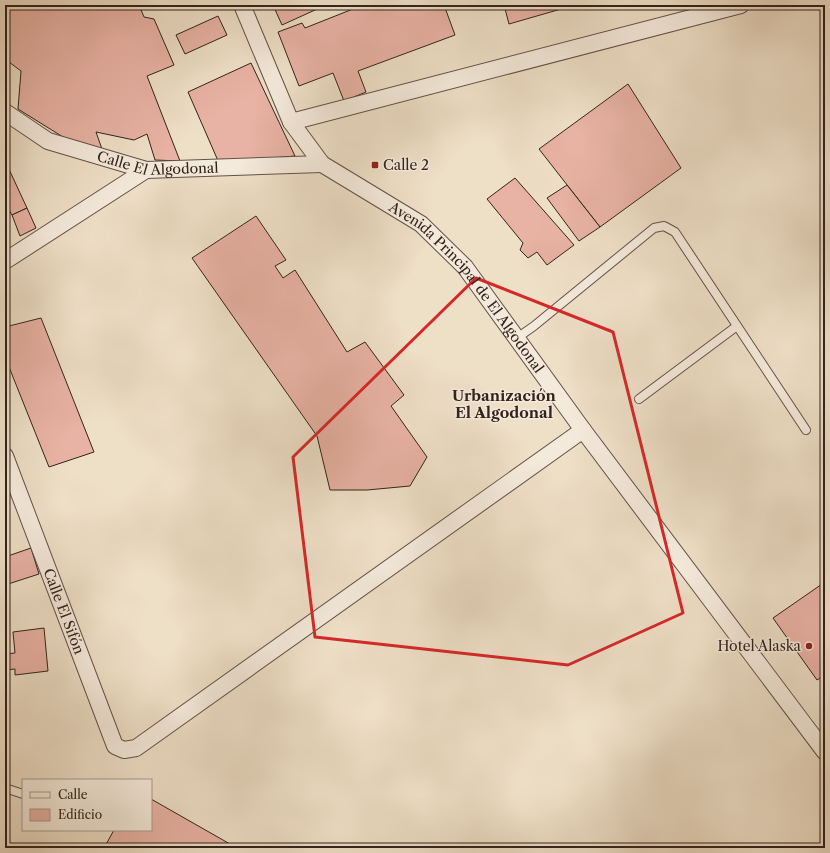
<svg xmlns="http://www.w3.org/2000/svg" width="830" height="853" font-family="'Libre Caslon Text',serif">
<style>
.building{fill:#e8b2a4;stroke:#33231d}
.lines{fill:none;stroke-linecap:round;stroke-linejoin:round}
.service-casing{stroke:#625248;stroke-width:10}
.minor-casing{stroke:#625248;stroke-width:18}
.service{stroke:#f4eadb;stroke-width:8}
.minor{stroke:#f4eadb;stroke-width:16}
.marked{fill:none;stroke:#d62828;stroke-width:3;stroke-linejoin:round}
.poi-dot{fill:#8f2418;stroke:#f4eadb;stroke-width:1.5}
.labels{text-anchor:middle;stroke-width:3;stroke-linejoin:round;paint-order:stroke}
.street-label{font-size:14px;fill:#33231d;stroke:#f4eadb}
.poi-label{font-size:14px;fill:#33231d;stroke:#f4eadb;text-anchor:start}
.neighbourhood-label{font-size:15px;font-weight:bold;fill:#33231d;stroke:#f4eadb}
</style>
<rect width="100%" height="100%" fill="#eedfc7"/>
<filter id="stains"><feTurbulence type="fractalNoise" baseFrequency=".005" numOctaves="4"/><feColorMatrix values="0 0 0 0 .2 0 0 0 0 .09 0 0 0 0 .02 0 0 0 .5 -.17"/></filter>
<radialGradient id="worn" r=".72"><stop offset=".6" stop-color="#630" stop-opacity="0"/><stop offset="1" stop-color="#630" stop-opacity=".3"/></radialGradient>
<g class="building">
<path d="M5,5H139L144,17L154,19L174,65L147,76L180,161L155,160L147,134L134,140L96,132L103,152L63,137L18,109L21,71L5,59Z"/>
<path d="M273,5H326L282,25Z"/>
<path d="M363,5H444L455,35L358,71L366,92L344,101L333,73L299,86L278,32L302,23L305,28Z"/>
<path d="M504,5H575L509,24Z"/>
<path d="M218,16L227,35L185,54L176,35Z"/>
<path d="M251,63L295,156L219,163L188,92Z"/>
<path d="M628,84L681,168L600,227L539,149Z"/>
<path d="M7,165L27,208L12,215L5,203V166Z"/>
<path d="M515,178L574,245L547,265L537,252L528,258L520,250L523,243L487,199Z"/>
<path d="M567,185L600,227L579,241L547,198Z"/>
<path d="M27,208L36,228L20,236L12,215Z"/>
<path d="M256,216L286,260L275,266L283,278L295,270L347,352L365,342L404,395L391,406L427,457L410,486L367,490H330L317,436L192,258Z"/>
<path d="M41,318L94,452L49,467L5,357V327Z"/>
<path d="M31,548L39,574L5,585V557Z"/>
<path d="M825,582V675L817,680L773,618Z"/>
<path d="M44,628L48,671L15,675V669L5,670V654L15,653L13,632Z"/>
<path d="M151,799L237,848H104L114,830H151Z"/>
</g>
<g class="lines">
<defs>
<g id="service">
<path d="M517,338L534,326L654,228L664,226L675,232L806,430"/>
<path d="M639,399L737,326"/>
<path d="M5,788L23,794"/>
</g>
<g id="minor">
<path id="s1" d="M242,5L291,122L322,164L421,224L465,267L583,430L825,752"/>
<path id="s2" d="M5,112L48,141L146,170L322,164"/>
<path d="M291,122L741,5"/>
<path d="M5,261L146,170"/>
<path id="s3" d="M5,456L115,746L124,750L136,748L583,430"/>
</g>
</defs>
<use href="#service" class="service-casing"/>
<use href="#minor" class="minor-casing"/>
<use href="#service" class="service"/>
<use href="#minor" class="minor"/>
</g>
<path class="marked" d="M476,278L613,332L683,613L568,665L315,637L293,457Z"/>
<g class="poi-dot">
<rect x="371" y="161" width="8" height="8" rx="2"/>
<circle cx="809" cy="646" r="4"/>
</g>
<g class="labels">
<g class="street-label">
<text dy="5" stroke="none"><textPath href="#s2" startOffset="165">Calle El Algodonal</textPath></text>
<text dy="5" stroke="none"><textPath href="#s1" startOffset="372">Avenida Principal de El Algodonal</textPath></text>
<text dy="5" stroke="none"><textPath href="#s3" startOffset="166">Calle El Sifón</textPath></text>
</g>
<g class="poi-label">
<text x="383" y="170">Calle 2</text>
<text x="801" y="651" text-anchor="end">Hotel Alaska</text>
</g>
<g class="neighbourhood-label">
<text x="504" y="401">Urbanización<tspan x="504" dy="17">El Algodonal</tspan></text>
</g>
</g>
<rect width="830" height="853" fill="none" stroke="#eedfc7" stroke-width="20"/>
<rect x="6" y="6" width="818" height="841" fill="none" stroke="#33231d" stroke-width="2"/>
<rect x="10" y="10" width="810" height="833" fill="none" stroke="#33231d"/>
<rect x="22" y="779" width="130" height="52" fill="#f4eadb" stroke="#a79a8f"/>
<rect x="30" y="792" width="20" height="6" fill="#f4eadb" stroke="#a79a8f"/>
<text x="58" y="799" font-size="12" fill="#33231d">Calle</text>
<rect x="30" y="809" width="20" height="12" fill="#e8b2a4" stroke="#a79a8f"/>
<text x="58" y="819" font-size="12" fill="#33231d">Edificio</text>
<rect width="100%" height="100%" filter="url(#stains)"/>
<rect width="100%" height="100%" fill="url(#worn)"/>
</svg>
